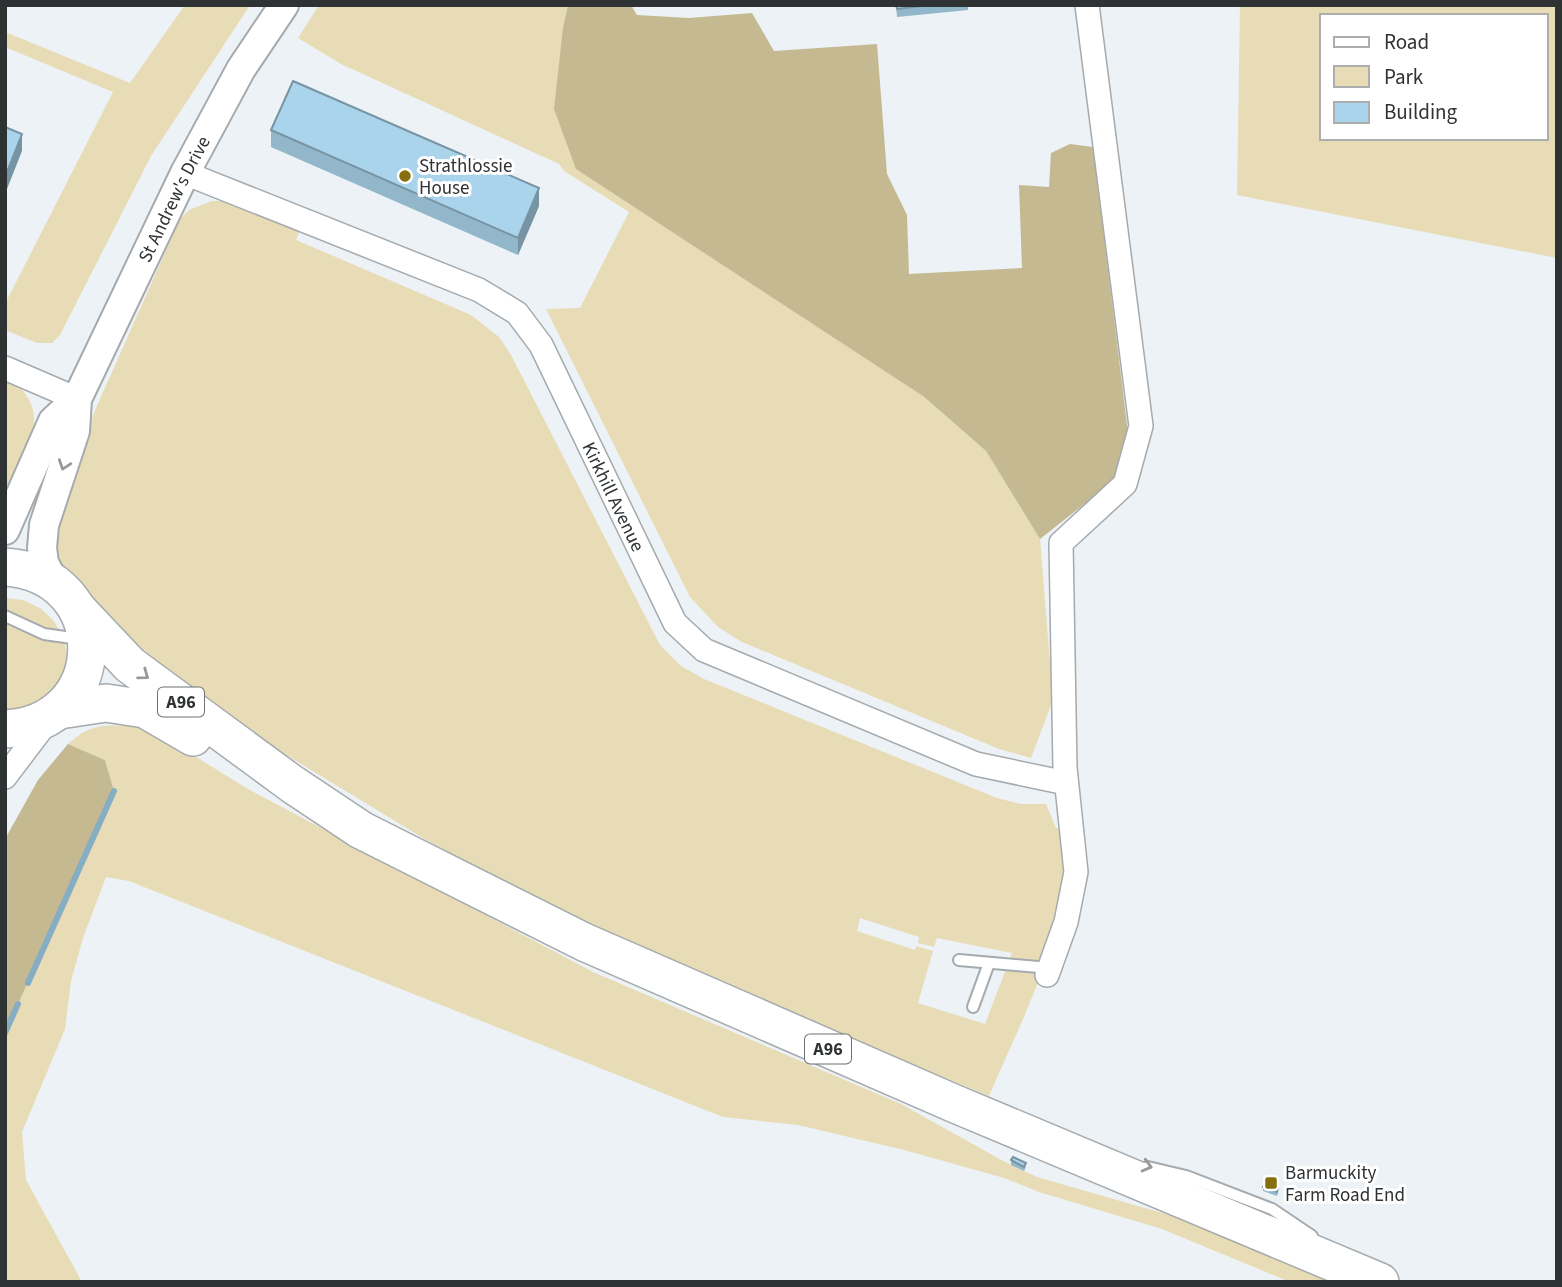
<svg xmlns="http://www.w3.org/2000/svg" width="1562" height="1287" font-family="'Source Sans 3',sans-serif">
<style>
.green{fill:#e8dcb6;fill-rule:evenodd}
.forest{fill:#c5b992}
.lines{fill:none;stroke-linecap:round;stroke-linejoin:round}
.stream{stroke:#85adc3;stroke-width:6}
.service-casing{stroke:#a4aaad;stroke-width:14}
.minor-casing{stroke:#a4aaad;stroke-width:26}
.tertiary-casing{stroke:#a4aaad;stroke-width:32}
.trunk-casing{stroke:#a4aaad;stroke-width:40}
.service{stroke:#fff;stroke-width:10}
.minor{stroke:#fff;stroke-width:23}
.tertiary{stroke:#fff;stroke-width:28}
.trunk{stroke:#fff;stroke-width:37}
.wall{fill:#92b6ca}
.shaded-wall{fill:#7794a4}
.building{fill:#aad4eb;stroke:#7794a4;stroke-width:2}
.oneway{stroke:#979899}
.poi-dot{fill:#876e0e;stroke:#fff;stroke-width:2.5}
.labels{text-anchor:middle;stroke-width:6;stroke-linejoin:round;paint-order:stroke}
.shield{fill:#fff;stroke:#6d7070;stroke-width:2}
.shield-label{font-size:18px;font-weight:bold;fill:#2f3233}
.poi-label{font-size:19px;fill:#2f3233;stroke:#fff;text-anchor:start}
.street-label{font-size:19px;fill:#2f3233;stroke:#fff}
</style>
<rect width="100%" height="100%" fill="#ecf2f5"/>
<g class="green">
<path d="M185,5H250L151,156L60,335L52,343H37L5,330V304L113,92L5,47V32L130,83Z"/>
<path d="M319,5H568L563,29L923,396L986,451L1040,539L1053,700L1031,758L999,749L742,642L718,627L690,597L546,309L580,308L629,212L564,171L559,164L341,64L298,38Z"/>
<path d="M1240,5H1557V258L1237,195ZM1322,16H1546V138H1322Z"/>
<path d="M212,201H227L300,230L296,240L471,315L499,337L511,355L660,645L681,666L704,679L997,798L1021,804H1046L1056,828L1063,827C1064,842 1068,860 1066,876C1058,952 1019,1026 989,1096L700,976L613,934L528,896L423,838L260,739L147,659L59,568L54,555L58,509L96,408L180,219L189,210ZM860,918L919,937L918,943L934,947L937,938L1012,953L985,1024L918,1003L933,951L916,946L915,950L857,931Z"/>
<path d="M5,377C15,382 20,386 26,395C48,424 18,466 5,494Z"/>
<path d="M5,598L23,600L40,608L53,620L63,636L67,654L65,673L45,704L5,717Z"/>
<path d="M128,718L136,720L248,789L593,972L901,1104L1005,1162L1037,1177L1183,1219L1331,1282H1290L1162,1229L1039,1192L1004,1178L904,1150L798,1125L723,1117L129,881L106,877L83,938L71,981L65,1029L22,1132L26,1180L82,1282H5V1033L114,791L105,760L68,744C88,726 101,724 126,726Z"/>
</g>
<g class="forest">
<path d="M568,5H631L637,15L689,18L752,13L774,51L877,44L887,174L907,215L909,274L1022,268L1019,185L1049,187L1051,153L1070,144L1093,147L1128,433L1116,479L1040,539L986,451L923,396L576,169L554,109L563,28Z"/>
<path d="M68,744L105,760L114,791L5,1033V839L38,780Z"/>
</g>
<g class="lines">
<g class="stream">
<path d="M28,983L114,791"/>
<path d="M5,1033L18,1004"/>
</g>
<defs>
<g id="service">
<path d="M5,616L44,634L79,639"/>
<path d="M959,960L1049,968"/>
<path d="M973,1007L989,963"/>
<path d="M1148,1167L1186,1176L1272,1209L1312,1236"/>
</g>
<g id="minor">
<path id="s1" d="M185,173L479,290L517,313L541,345L675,623L704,650L976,764L1066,783"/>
<path d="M5,368L77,399"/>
<path d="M5,777L49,719"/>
<path d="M1047,975L1066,922L1076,872L1065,768L1061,543L1125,484L1141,426L1087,5"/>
</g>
<g id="tertiary">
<path d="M5,530L53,421L77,399"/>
<path id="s2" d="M54,582L44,563L42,548L44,525L75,431L77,399L185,173L241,69L284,5"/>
</g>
<g id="trunk">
<path d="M5,567C115,574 113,724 5,729"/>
<path d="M78,610L130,665L292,784L361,830L584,942L953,1103L1380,1282"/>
<path d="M59,710L106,703L145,709L193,737"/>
</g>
</defs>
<use href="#service" class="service-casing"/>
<use href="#minor" class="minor-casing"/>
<use href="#tertiary" class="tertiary-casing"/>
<use href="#trunk" class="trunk-casing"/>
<use href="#service" class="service"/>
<use href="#minor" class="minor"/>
<use href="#tertiary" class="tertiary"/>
<use href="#trunk" class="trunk"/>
</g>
<g class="wall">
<path d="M896,5H968V10L897,17Z"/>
<path d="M271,130L539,206L518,255L271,147Z"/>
<path d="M1011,1160L1026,1167L1024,1171L1011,1165Z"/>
<path d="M1263,1187L1278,1193L1277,1196L1263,1191Z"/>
</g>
<g class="shaded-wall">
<path d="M22,134V151L5,194V177Z"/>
<path d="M539,188V206L518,255V238Z"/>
</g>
<g class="building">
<path d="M896,5H930L897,9Z"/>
<path d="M293,81L539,188L518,238L271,130Z"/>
<path d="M5,127L22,134L5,177Z"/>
<path d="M1013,1157L1026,1163L1024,1167L1011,1160Z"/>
<path d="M1265,1183L1278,1188L1277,1192L1263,1187Z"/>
</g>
<defs><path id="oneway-chevron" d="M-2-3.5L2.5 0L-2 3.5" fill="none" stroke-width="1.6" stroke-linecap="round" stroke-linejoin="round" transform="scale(1.75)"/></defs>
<g class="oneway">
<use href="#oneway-chevron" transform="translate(64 465) rotate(109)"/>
<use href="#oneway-chevron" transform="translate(144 675) rotate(36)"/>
<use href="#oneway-chevron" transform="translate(1147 1166) rotate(15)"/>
</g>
<g class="poi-dot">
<circle cx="405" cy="176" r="7"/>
<rect x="1264" y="1176" width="14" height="14" rx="3.5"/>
</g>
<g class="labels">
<g class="shield">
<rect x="158" y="687.5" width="46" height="29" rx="5"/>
<rect x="805" y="1034.5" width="46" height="29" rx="5"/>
</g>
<g class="shield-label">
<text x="181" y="708">A96</text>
<text x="828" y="1055">A96</text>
</g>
<g class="poi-label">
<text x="419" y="172">Strathlossie<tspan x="419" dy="22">House</tspan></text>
<text x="1285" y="1179">Barmuckity<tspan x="1285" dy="22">Farm Road End</tspan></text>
</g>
<g class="street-label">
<text dy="7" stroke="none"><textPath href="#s2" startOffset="413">St Andrew's Drive</textPath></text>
<text dy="7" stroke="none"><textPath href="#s1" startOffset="569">Kirkhill Avenue</textPath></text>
</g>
</g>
<rect width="1562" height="1287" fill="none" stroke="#2f3233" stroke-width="14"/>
<rect x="1320" y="14" width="228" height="126" fill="#ffffff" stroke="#acadad" stroke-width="2"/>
<rect x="1334" y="37" width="35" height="10" fill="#ffffff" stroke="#acadad" stroke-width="2"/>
<text x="1384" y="49" font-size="21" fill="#2f3233">Road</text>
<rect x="1334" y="66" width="35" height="21" fill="#e8dcb6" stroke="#acadad" stroke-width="2"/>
<text x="1384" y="84" font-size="21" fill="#2f3233">Park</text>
<rect x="1334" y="102" width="35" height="21" fill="#aad4eb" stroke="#acadad" stroke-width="2"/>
<text x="1384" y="119" font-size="21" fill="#2f3233">Building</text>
</svg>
